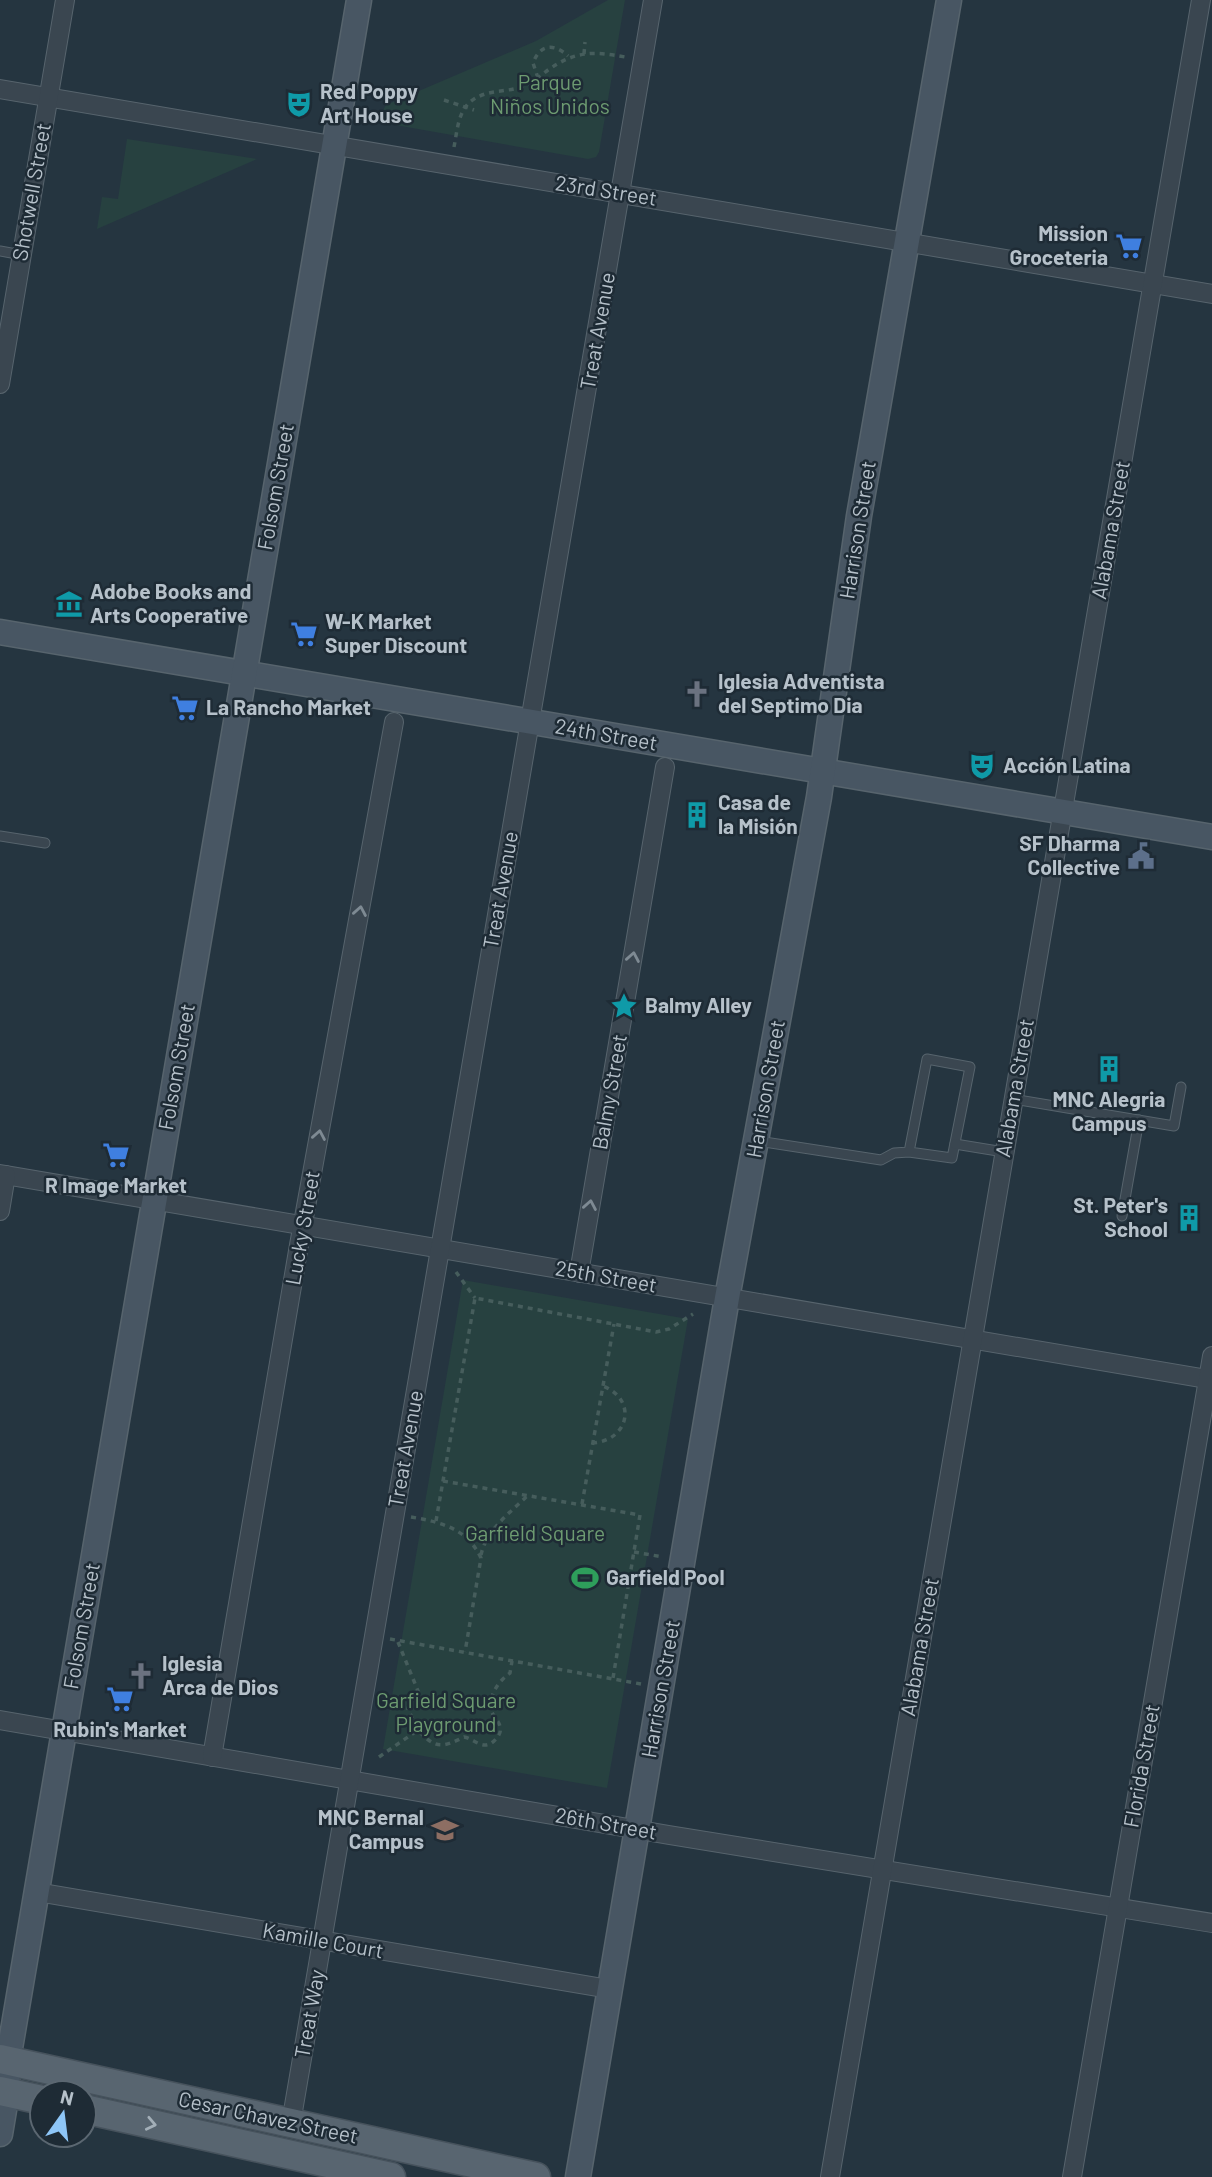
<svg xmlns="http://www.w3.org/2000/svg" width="1212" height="2177" font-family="Barlow,sans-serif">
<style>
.green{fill:#274140}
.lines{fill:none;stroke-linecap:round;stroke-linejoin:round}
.lane-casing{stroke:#57646d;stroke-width:11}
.street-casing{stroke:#57646d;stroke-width:20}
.secondary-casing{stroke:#57646d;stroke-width:27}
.primary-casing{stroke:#46525c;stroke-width:31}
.path{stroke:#465d5c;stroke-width:3.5;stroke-dasharray:5 5;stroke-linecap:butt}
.lane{stroke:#3a4650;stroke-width:9}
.street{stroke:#3a4650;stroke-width:18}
.secondary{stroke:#485663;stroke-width:24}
.primary{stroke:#586570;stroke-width:28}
.oneway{stroke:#7e8a93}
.oneway2{stroke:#a3afb8}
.labels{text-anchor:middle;stroke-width:5;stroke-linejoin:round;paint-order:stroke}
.park-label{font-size:21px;fill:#6d9b71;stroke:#1e2b35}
.poi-label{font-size:21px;font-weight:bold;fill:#b6c1ca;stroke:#1e2b35;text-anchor:start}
.street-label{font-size:21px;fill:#b6c1ca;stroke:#1e2b35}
</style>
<rect width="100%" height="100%" fill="#253540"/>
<g class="green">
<path d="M608,0H625L599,152L596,157L588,159L384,123L383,110L386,105L536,41Z"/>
<path d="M127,139L257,159L97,229L102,197L118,199Z"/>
<path d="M463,1280L688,1319L607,1788L383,1749Z"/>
</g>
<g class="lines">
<defs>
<g id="lane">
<path d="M0,251L22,255"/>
<path d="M0,836L45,843"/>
<path d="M1013,1099L1174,1126L1181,1087"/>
<path d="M758,1141L881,1160L894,1153L909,1152L927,1059L970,1067L952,1158L909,1152"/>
<path d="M955,1144L1004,1152"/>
<path d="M1122,1216L1139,1120"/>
</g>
<g id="street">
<path d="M0,89L1212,294"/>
<path d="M0,384L65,0"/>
<path d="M0,1174L1212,1380"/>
<path d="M0,1211L6,1175"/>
<path d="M579,1273L665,767"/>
<path d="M0,1720L669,1835L1212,1923"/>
<path d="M212,1757L299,1245L394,722"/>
<path d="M37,1892L609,1989"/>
<path d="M291,2123L653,0"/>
<path d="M830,2177L1201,0"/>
<path d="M1072,2177L1212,1356"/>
</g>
<g id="secondary">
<path d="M0,632L1212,837"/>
<path d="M0,2134L7,2092L8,2060L359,0"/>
<path d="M578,2177L727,1298L819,797L859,516L949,0"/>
</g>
<g id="primary">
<path d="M0,2059L536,2177"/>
<path d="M0,2091L42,2100"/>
<path d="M84,2109L391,2177"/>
</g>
</defs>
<use href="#lane" class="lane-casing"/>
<use href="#street" class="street-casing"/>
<use href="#secondary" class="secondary-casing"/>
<use href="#primary" class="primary-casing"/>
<g class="path">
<path d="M584,54L585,42"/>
<path d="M538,78L533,63C540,44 554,43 568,56"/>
<path d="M444,100L474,110"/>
<path d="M454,147C457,132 458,112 470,102C486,89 503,93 521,87C532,84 540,76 548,70C575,51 593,51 625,57"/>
<path d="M456,1272L475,1298"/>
<path d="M592,1443C629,1441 638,1400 603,1386"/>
<path d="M443,1481L640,1515L613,1678"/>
<path d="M582,1504L614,1324"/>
<path d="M411,1517C440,1522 467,1528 481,1558L465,1652"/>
<path d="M436,1521L475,1298L656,1332L669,1329L693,1314"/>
<path d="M634,1552L663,1557"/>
<path d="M481,1555C486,1530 510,1513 527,1496"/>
<path d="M390,1639L641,1684"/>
<path d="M398,1642L418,1691L411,1697L408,1709L418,1730"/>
<path d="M379,1757L418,1730C435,1749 442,1748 464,1737C471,1738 478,1745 485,1745C489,1745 492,1743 495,1740C510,1725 489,1717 490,1705C492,1691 499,1681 510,1673L512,1661"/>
</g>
<use href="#lane" class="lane"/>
<use href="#street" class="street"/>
<use href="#secondary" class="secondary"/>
<use href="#primary" class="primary"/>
</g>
<defs><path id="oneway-chevron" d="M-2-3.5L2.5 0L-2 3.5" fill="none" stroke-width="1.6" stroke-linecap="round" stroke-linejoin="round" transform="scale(1.75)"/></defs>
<g class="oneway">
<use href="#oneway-chevron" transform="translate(360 911) rotate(-80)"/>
<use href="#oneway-chevron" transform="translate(633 957) rotate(-80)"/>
<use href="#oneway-chevron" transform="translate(319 1135) rotate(-80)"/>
<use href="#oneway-chevron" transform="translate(590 1205) rotate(-80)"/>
</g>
<use class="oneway2" href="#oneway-chevron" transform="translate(151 2124) rotate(12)"/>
<defs>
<symbol id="theatre-bare" viewBox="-9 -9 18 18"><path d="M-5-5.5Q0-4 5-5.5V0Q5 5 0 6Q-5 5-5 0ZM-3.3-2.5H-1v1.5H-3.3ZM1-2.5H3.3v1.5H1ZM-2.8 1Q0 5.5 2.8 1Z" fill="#0f9aa8" stroke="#1e2b35" stroke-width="2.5" paint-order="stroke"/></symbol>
<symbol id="supermarket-bare" viewBox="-9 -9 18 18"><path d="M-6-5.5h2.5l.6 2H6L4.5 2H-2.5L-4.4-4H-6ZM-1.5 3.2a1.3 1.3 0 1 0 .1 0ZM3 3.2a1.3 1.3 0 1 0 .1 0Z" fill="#3f7fe0" stroke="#1e2b35" stroke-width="2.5" paint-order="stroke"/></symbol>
<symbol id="museum-bare" viewBox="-9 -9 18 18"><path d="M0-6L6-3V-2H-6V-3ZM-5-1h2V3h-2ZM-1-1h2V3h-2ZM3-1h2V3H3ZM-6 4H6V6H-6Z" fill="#0f9aa8" stroke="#1e2b35" stroke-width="2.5" paint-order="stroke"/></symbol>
<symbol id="church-bare" viewBox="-9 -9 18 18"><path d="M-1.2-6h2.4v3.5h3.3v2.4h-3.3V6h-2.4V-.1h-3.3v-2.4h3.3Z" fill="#6b7280" stroke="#1e2b35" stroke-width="2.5" paint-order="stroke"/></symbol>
<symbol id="building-bare" viewBox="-9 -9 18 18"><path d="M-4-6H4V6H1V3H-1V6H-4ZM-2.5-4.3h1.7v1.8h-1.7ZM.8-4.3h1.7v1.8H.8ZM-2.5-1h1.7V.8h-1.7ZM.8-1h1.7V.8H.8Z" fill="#0f9aa8" stroke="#1e2b35" stroke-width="2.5" paint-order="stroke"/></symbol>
<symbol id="civic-bare" viewBox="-9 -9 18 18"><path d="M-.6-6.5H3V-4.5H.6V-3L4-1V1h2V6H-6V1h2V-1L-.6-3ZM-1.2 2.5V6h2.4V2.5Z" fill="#5c6f8a" stroke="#1e2b35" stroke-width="2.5" paint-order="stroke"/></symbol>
<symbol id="sight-bare" viewBox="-9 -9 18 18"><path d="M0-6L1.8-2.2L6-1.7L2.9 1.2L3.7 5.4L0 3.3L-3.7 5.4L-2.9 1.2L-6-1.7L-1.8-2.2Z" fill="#0f9aa8" stroke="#1e2b35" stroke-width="2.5" paint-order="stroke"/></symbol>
<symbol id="stadium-bare" viewBox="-9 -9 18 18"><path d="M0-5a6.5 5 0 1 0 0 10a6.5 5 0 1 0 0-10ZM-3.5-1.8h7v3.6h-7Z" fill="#2e9e5b" stroke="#1e2b35" stroke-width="2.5" paint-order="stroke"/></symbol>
<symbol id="school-bare" viewBox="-9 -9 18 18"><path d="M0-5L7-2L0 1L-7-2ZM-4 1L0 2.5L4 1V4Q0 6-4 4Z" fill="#8d6e63" stroke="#1e2b35" stroke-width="2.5" paint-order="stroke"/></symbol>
</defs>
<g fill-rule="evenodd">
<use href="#theatre-bare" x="280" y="85" width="38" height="38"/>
<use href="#supermarket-bare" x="1110" y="227" width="38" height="38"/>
<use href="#museum-bare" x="50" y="585" width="38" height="38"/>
<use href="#supermarket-bare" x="285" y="615" width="38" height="38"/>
<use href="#church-bare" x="678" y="675" width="38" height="38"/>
<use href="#supermarket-bare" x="166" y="689" width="38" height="38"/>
<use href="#theatre-bare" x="963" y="747" width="38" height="38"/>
<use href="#building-bare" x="678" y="796" width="38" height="38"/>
<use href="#civic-bare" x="1122" y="837" width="38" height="38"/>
<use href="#sight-bare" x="605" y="987" width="38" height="38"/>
<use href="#building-bare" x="1090" y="1050" width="38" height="38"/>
<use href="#supermarket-bare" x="97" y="1136" width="38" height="38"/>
<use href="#building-bare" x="1170" y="1199" width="38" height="38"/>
<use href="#stadium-bare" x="566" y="1559" width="38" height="38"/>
<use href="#church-bare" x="122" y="1657" width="38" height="38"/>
<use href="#supermarket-bare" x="101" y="1680" width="38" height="38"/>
<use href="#school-bare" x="426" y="1811" width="38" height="38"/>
</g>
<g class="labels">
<g class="park-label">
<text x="550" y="90">Parque<tspan x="550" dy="24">Niños Unidos</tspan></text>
<text x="535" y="1541">Garfield Square</text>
<text x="446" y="1708">Garfield Square<tspan x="446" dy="24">Playground</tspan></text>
</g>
<g class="poi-label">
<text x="320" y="99">Red Poppy<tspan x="320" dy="24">Art House</tspan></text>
<text x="1108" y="241" text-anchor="end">Mission<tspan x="1108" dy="24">Groceteria</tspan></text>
<text x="90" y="599">Adobe Books and<tspan x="90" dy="24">Arts Cooperative</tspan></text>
<text x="325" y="629">W-K Market<tspan x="325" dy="24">Super Discount</tspan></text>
<text x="718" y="689">Iglesia Adventista<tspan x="718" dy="24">del Septimo Dia</tspan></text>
<text x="206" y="715">La Rancho Market</text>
<text x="1003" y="773">Acción Latina</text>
<text x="718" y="810">Casa de<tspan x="718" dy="24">la Misión</tspan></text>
<text x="1120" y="851" text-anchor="end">SF Dharma<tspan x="1120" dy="24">Collective</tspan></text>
<text x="645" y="1013">Balmy Alley</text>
<text x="1109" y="1107" text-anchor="middle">MNC Alegria<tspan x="1109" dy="24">Campus</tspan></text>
<text x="116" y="1193" text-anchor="middle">R Image Market</text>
<text x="1168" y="1213" text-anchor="end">St. Peter's<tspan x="1168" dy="24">School</tspan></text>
<text x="606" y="1585">Garfield Pool</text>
<text x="162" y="1671">Iglesia<tspan x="162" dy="24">Arca de Dios</tspan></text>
<text x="120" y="1737" text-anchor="middle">Rubin's Market</text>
<text x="424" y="1825" text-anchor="end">MNC Bernal<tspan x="424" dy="24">Campus</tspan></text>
</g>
<g class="street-label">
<text transform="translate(606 191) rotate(9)" y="7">23rd Street</text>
<text transform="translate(32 192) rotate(-80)" y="7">Shotwell Street</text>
<text transform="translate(598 331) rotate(-80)" y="7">Treat Avenue</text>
<text transform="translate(276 487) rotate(-80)" y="7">Folsom Street</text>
<text transform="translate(858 530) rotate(-81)" y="7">Harrison Street</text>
<text transform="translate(1111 530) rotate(-80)" y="7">Alabama Street</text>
<text transform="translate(606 735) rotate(10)" y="7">24th Street</text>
<text transform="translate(501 890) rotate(-80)" y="7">Treat Avenue</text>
<text transform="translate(177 1067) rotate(-80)" y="7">Folsom Street</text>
<text transform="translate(1015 1088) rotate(-80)" y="7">Alabama Street</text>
<text transform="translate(766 1089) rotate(-80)" y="7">Harrison Street</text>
<text transform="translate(610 1092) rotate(-80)" y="7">Balmy Street</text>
<text transform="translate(303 1228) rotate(-80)" y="7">Lucky Street</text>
<text transform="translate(606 1277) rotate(10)" y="7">25th Street</text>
<text transform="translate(406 1449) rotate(-80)" y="7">Treat Avenue</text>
<text transform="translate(82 1626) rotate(-80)" y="7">Folsom Street</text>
<text transform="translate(920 1647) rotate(-80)" y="7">Alabama Street</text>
<text transform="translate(661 1689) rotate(-80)" y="7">Harrison Street</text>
<text transform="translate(1142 1766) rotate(-80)" y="7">Florida Street</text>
<text transform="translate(606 1824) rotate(10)" y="7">26th Street</text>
<text transform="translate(323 1941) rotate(10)" y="7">Kamille Court</text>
<text transform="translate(310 2014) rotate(-80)" y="7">Treat Way</text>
<text transform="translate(268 2118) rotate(12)" y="7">Cesar Chavez Street</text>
</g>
</g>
<g transform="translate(63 2114) rotate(14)"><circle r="33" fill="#1e2b35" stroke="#5b6771" stroke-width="2"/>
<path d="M0-5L12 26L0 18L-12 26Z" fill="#8ec6f7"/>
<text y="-10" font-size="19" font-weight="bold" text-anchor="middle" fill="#b6c1ca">N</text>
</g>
</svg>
